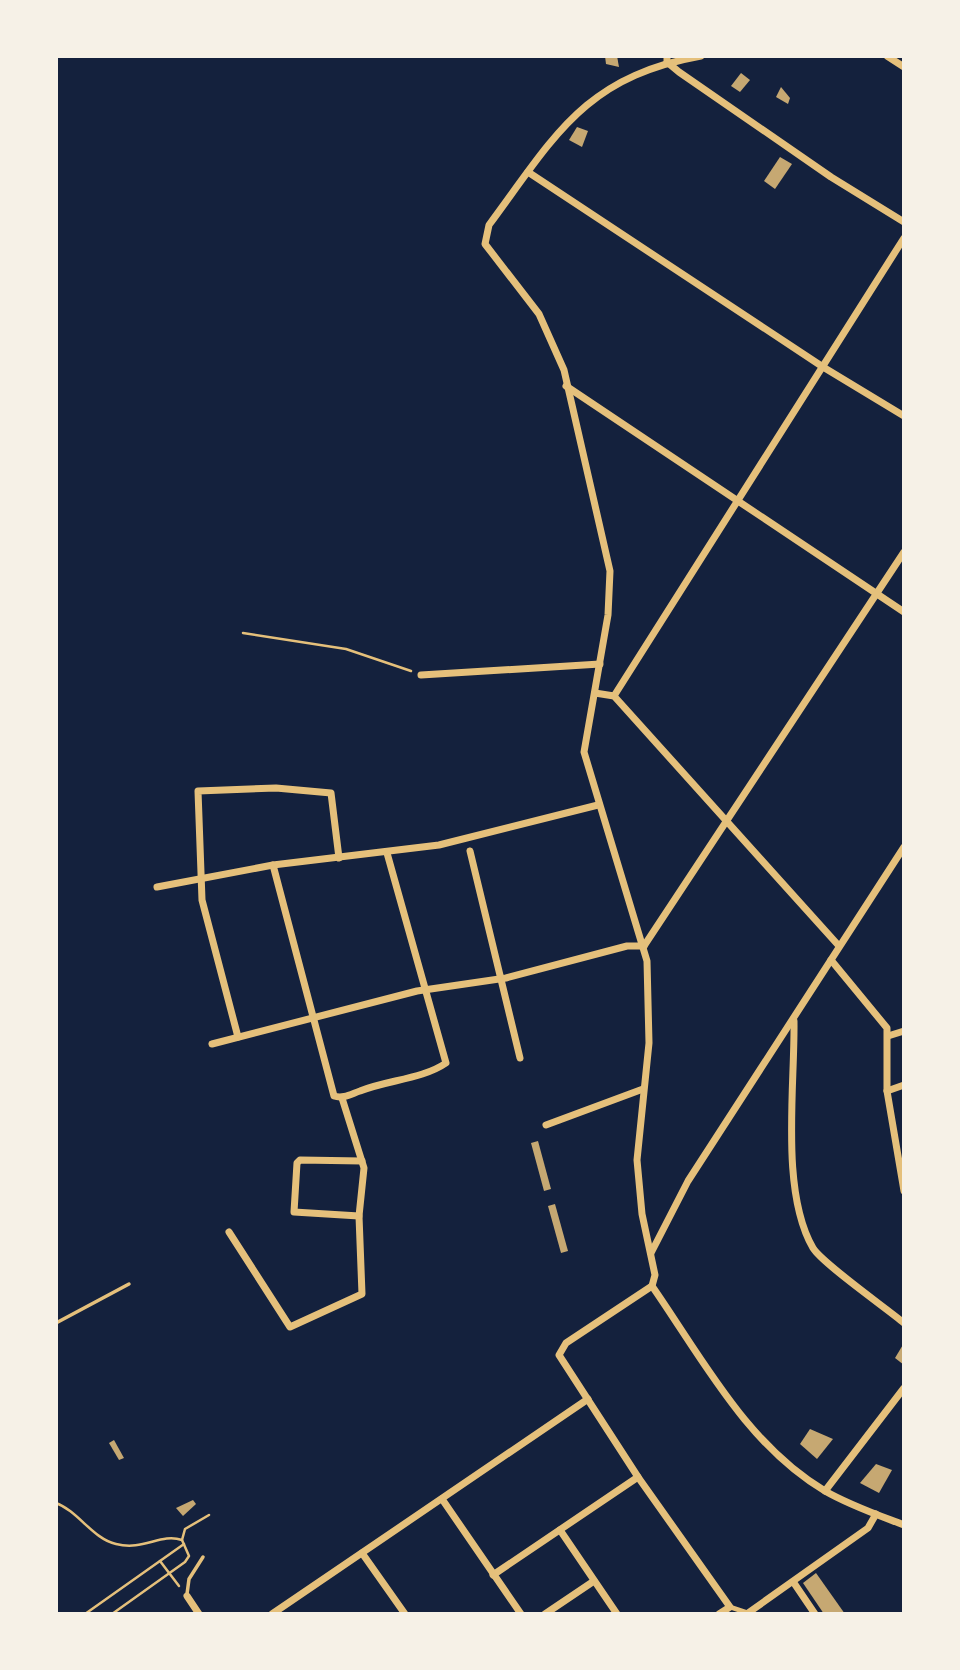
<svg xmlns="http://www.w3.org/2000/svg" width="960" height="1670" font-family="'Space Grotesk',sans-serif">
<style>
.building{fill:#c6a872}
.lines{fill:none;stroke-linecap:round;stroke-linejoin:round}
.path{stroke:#e5c07b;stroke-width:2.5}
.service{stroke:#e5c07b;stroke-width:3.5}
.pedestrian{stroke:#e5c07b;stroke-width:5}
.minor{stroke:#e5c07b;stroke-width:7}
</style>
<rect width="100%" height="100%" fill="#14213d"/>
<g class="building">
<path d="M605,56H617L619,67L606,64Z"/>
<path d="M741,73L750,80L740,92L731,86Z"/>
<path d="M781,87L790,98L788,104L776,97Z"/>
<path d="M577,127L588,131L582,147L569,140Z"/>
<path d="M780,157L792,164L775,189L764,181Z"/>
<path d="M538,1141L551,1189L544,1191L531,1143Z"/>
<path d="M555,1204L568,1251L561,1253L548,1206Z"/>
<path d="M904,1343V1365L895,1358Z"/>
<path d="M810,1429L833,1439L817,1459L800,1444Z"/>
<path d="M114,1440L124,1458L119,1460L109,1443Z"/>
<path d="M876,1464L892,1470L879,1493L860,1483Z"/>
<path d="M193,1500L196,1504L183,1516L176,1508Z"/>
<path d="M816,1573L845,1614H824L803,1583Z"/>
</g>
<g class="lines">
<g class="path">
<path d="M243,633L346,649L411,671"/>
<path d="M56,1503C78,1511 93,1539 116,1544C144,1551 160,1533 182,1540"/>
<path d="M160,1561L179,1586"/>
<path d="M85,1614L184,1544"/>
<path d="M112,1614L185,1562L189,1556L182,1540L185,1529L209,1515"/>
</g>
<g class="service">
<path d="M56,1323L129,1284"/>
<path d="M187,1594L189,1579L203,1557"/>
</g>
<path class="pedestrian" d="M730,1607L748,1613"/>
<g class="minor">
<path d="M667,56V62L679,72L831,177L904,222"/>
<path d="M701,56C584,77 555,136 489,225L485,244L539,314L564,370L610,571L608,615L584,752L647,961L649,1043L637,1160L642,1214L655,1275L652,1286C702,1358 747,1445 825,1491C849,1505 878,1515 904,1525"/>
<path d="M887,56L904,67"/>
<path d="M528,172L823,367L904,416"/>
<path d="M566,386L904,612"/>
<path d="M421,675L600,664"/>
<path d="M595,693L614,696L839,946"/>
<path d="M614,696L904,238"/>
<path d="M470,851L520,1058"/>
<path d="M273,865L334,1096C343,1099 351,1094 360,1091C387,1080 423,1079 446,1063L387,853"/>
<path d="M157,887L273,865L439,845L598,805"/>
<path d="M644,946L904,552"/>
<path d="M831,960L887,1028V1091L904,1191"/>
<path d="M794,1021C795,1086 780,1191 813,1248C822,1263 886,1308 904,1323"/>
<path d="M888,1036L904,1031"/>
<path d="M238,1037L202,900L198,791L276,788L331,793L339,858"/>
<path d="M212,1044L417,991L506,978L627,946H644"/>
<path d="M887,1091L904,1085"/>
<path d="M546,1125L643,1089"/>
<path d="M359,1216L294,1212L297,1163L300,1160L362,1161"/>
<path d="M229,1232L290,1327L362,1294L359,1216L364,1168L342,1098"/>
<path d="M651,1253L688,1181L904,847"/>
<path d="M652,1286L566,1343L559,1355L638,1477L730,1607L719,1614"/>
<path d="M825,1491L904,1388"/>
<path d="M442,1499L521,1614"/>
<path d="M560,1530L617,1614"/>
<path d="M362,1553L405,1614"/>
<path d="M493,1575L638,1477"/>
<path d="M794,1583L815,1614"/>
<path d="M187,1596L199,1614"/>
<path d="M748,1613L868,1528L876,1514"/>
<path d="M272,1614L588,1399"/>
<path d="M545,1614L594,1581"/>
</g>
</g>
<rect width="960" height="1670" fill="none" stroke="#f6f1e7" stroke-width="116"/>
</svg>
